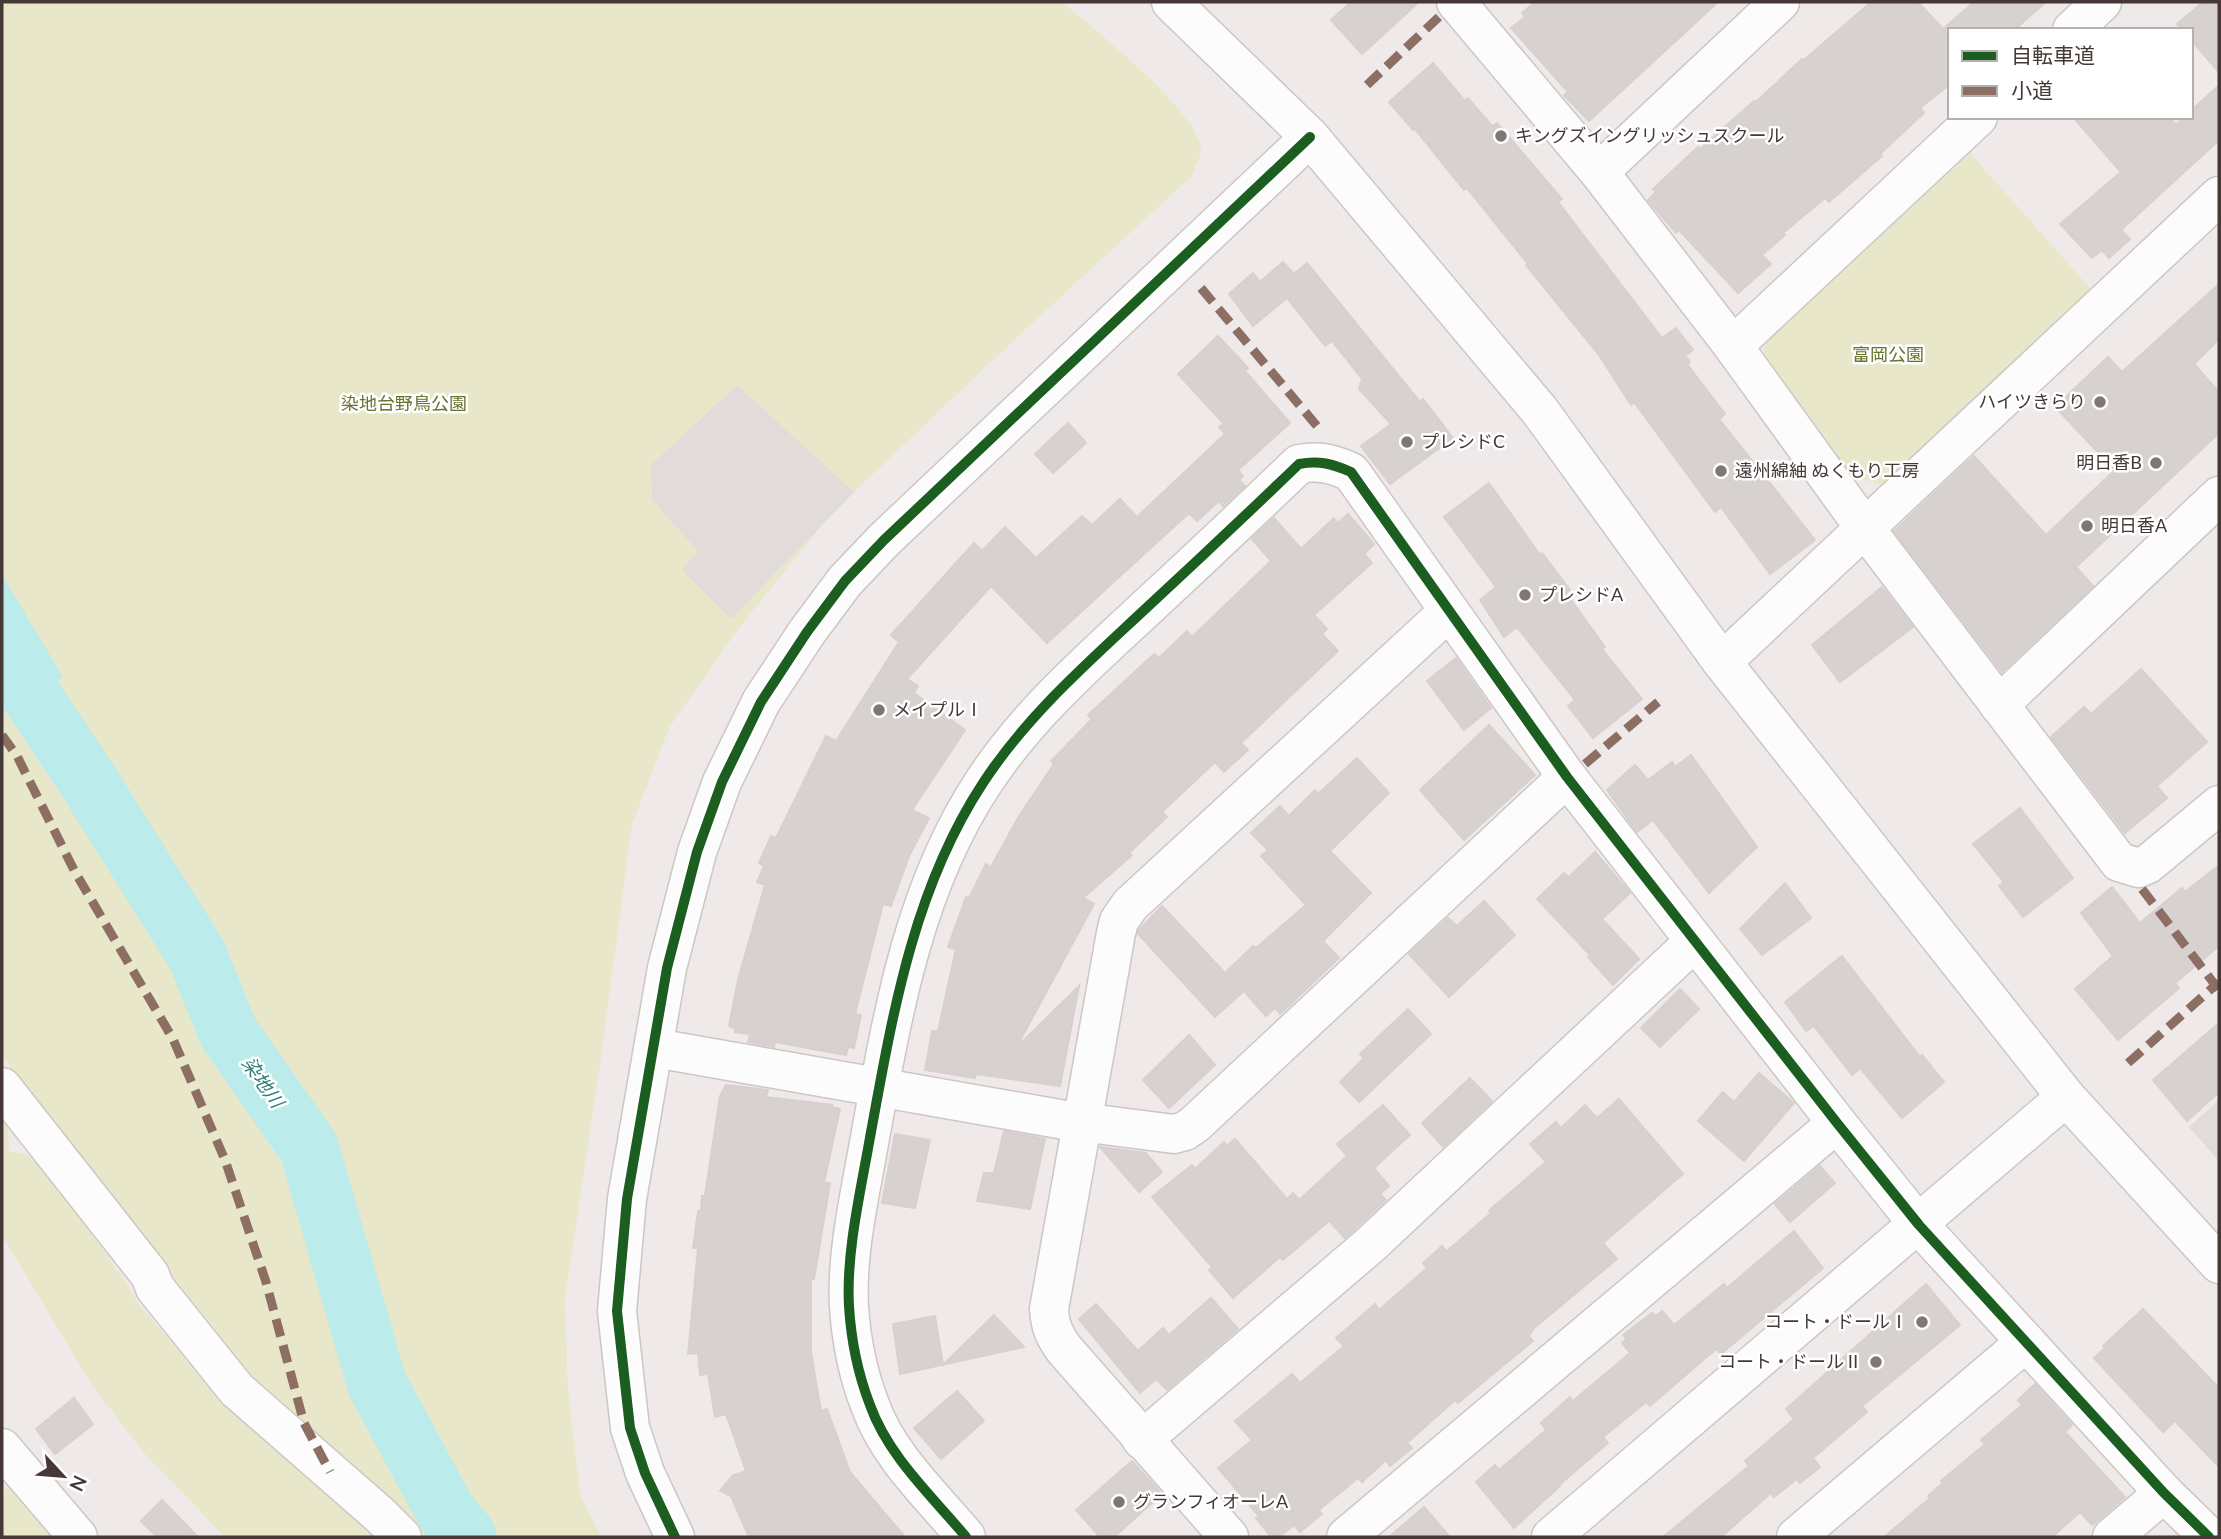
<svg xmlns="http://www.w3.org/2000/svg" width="2221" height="1539" font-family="Lato,'Noto Sans JP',sans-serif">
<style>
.green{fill:#e9e7ca}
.parking{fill:#e1dbda}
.water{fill:#bbebea}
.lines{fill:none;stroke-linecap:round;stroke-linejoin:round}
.river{stroke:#bbebea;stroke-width:60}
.building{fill:#d7d1d0;stroke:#d7d0cf;stroke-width:2}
.minor-casing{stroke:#ccc6c5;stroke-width:41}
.tertiary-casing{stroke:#ccc6c5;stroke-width:41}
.minor{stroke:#fdfcfc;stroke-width:38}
.tertiary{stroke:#fdfcfc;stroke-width:38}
.quiet{stroke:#8d6e63;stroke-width:9;stroke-dasharray:18 9;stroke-linecap:butt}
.cycleway-casing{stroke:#fff;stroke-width:15}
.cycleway{stroke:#1b5e20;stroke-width:10}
.poi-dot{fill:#807675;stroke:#fff;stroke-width:2.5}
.labels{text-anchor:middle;stroke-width:5;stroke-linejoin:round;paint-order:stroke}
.poi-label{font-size:18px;fill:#453836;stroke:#fff;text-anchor:start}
.park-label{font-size:18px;fill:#66732c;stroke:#fff}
.water-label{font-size:19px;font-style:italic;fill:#2a7d7b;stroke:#fff}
</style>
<rect width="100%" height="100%" fill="#efeae9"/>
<g class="green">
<path d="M2,2H1062C1091,26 1203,115 1201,151C1200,159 1194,169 1192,176L1027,328L832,513L739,628L669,728L632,825L600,1065L565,1298L568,1391L580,1493L601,1537H422L384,1495L245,1374L176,1285L169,1268L2,1056Z"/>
<path d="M1970,153L2092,290L1884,485L1853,477L1761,362L1766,343Z"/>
<path d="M2,1110L7,1116L9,1151L26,1154L49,1173L128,1286L140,1306L218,1395L381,1537H225L144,1453L91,1384L2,1235Z"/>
<path d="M10,1478L59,1537H2V1500Z"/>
</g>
<g class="parking">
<path d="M737,385L854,492L731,619L682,570L698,551L652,500L651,465Z"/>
<path d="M2219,1100V1161L2189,1127Z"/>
</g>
<path class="water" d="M2,575L63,677L51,686L139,833L117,848L51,737L28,705L17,710L2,686Z"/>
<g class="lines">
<path class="river" d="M2,652L88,781L197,955L228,1032L309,1148L377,1384L446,1512L467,1537"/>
</g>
<g class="building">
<path d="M1351,2H1419L1362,54L1331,20Z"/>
<path d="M1535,2H1718L1589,121L1564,95L1568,92L1511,28L1525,17L1522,13Z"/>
<path d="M1871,2H1918L1943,29L1974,2H2046L2014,30H1943L1950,37V84L1920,108L1924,113L1880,154L1882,156L1829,202L1825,198L1783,233L1785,235L1762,255L1771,264L1738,293L1679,230L1676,233L1648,200L1656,192L1653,189L1698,147L1700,149L1754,101L1756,102L1802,59L1804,60Z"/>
<path d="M2203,2H2219V72L2191,40V30H2182L2177,24Z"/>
<path d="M1433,63L1465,101L1468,98L1492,126L1497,123L1562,199L1558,202L1662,338L1676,328L1693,350L1685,356L1690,362L1687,364L1725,414L1719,419L1815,540L1770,574L1721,507L1715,512L1634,402L1631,405L1599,355L1526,265L1528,264L1467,188L1464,190L1415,129L1413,130L1389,102Z"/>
<path d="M2219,85V140L2121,230L2130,239L2109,258L2102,250L2092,258L2060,224L2121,172L2073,117H2169L2176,125L2184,117H2191V111Z"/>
<path d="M1283,262L1294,274L1307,263L1420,402L1423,399L1453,438L1390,484L1361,446L1391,424L1359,389L1362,379L1332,341L1325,346L1287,298L1253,326L1229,294L1253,273L1260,282Z"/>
<path d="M2219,284V339L2194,364L2219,392V433L2076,567L2093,586L2002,672L1894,531L1974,456L2046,535L2115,470L2055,407L2108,357L2122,372Z"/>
<path d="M1218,336L1248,368L1245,371L1290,423L1238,470L1243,476L1239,480L1245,486L1223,506L1219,501L1197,521L1189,513L1047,643L991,586L907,679L918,686L914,693L965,730L912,810L929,818L909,856L891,906L883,904L855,1014L861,1015L854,1048L848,1047L846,1055L775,1042L774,1047L748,1042L750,1034L735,1032V1028L729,1026L738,980L765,885L757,882L764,866L759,863L771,836L776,838L826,736L836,741L899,642L891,635L974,543L982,551L1005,527L1036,558L1082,516L1092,525L1120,499L1137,517L1225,434L1219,427L1224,424L1178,374Z"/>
<path d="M1068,423L1086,443L1053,473L1035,454Z"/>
<path d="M1489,483L1540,555L1542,553L1570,590L1566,593L1605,647L1602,649L1642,699L1593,738L1568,706L1575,700L1517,627L1504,637L1480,600L1496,587L1444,517Z"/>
<path d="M1348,514L1374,544L1364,554L1372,563L1314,615L1327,629L1322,634L1338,651L1241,743L1248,750L1224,772L1215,762L1162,812L1167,817L1129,853L1132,855L1083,898L1094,904L1016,1048L1079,986L1060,1086L976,1074L975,1078L925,1070L932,1031H938L956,949L948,947L966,897L969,898L986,864L991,867L1019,816L1054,764L1051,761L1092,719L1088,715L1154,654L1159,658L1187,631L1192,637L1271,561L1252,539L1274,518L1301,549L1334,518L1338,523Z"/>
<path d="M1882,587L1913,627L1840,682L1812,645Z"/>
<path d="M1456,658L1491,708L1464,730L1427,681Z"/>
<path d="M2141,669L2207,742L2157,786L2167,798L2125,833L2051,737L2084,707L2091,714Z"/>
<path d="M1489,725L1535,775L1464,840L1420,790Z"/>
<path d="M1691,755L1757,847L1709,893L1653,820L1637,832L1607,790L1635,765L1648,780L1672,762L1675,767Z"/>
<path d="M1357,758L1389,793L1330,851L1371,893L1323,941L1339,958L1280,1014L1275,1008L1266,1016L1244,991L1215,1017L1138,934L1139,930L1162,906L1225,973L1253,946L1256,948L1306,905L1261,856L1268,850L1251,833L1280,806L1289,816L1315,790L1318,794Z"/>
<path d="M2020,808L2073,878L2023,917L1999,886L2004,882L1973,844Z"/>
<path d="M1595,852L1630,893L1602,919L1639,959L1613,985L1588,957L1590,955L1537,899L1564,873L1569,877Z"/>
<path d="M2219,865V946L2175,983L2179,988L2118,1040L2075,989L2113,956L2081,913L2112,887L2140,923L2182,888L2185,892Z"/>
<path d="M1785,883L1811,918L1762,955L1740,929Z"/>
<path d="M1484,901L1515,935L1449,997L1409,954L1448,918L1457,926Z"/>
<path d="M1842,956L1920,1057L1922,1055L1944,1082L1902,1118L1860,1068L1852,1075L1814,1026L1806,1031L1785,1002Z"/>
<path d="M1680,989L1699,1009L1660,1047L1641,1028Z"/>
<path d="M1408,1009L1431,1034L1359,1102L1340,1082L1364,1058L1360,1054Z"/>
<path d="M2219,1023V1092L2187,1121L2153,1080Z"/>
<path d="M1189,1035L1215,1065L1169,1108L1143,1080Z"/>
<path d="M1759,1073L1794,1103L1744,1161L1698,1121L1723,1092L1734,1102Z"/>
<path d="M1470,1078L1492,1101L1443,1147L1422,1123Z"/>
<path d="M726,1085L768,1090L766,1097L832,1105V1107L840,1109L824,1183H830L814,1279H811V1352L821,1411L827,1409L850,1472L905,1537H749L731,1496L720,1491L733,1475L746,1471L726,1414L715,1417L708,1374L700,1375L698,1353L688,1354L698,1248H693L698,1211H701L702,1196H705L720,1096Z"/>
<path d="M1619,1099L1683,1174L1603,1243L1617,1259L1533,1329L1529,1336L1533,1341L1458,1403L1455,1400L1407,1443L1412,1448L1390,1466L1386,1460L1362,1482L1358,1478L1319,1510L1322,1514L1300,1532L1294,1525L1279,1537H1271L1256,1518L1259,1516L1218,1468L1252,1440L1235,1421L1292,1374L1300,1383L1344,1346L1336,1338L1375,1304L1379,1310L1427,1268L1423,1263L1442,1246L1447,1251L1491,1213L1489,1211L1493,1207L1546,1162L1530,1144L1556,1122L1561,1128L1585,1105L1597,1118Z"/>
<path d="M1383,1105L1410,1135L1374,1168L1389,1186L1380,1194L1386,1200L1345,1238L1329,1221L1283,1260L1280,1257L1233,1298L1209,1270L1212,1267L1152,1197L1192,1165L1195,1169L1224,1142L1227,1146L1235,1139L1287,1199L1293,1193L1299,1200L1347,1156L1337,1144Z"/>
<path d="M1004,1131L1045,1139L1030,1209L977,1201L984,1173H994Z"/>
<path d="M895,1134L930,1140L915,1208L882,1203Z"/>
<path d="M1100,1147L1146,1153L1162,1172L1139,1192Z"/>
<path d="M1820,1166L1835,1183L1790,1222L1775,1204Z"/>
<path d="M1794,1231L1823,1268L1721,1354L1716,1349L1650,1406L1646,1402L1603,1437L1608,1443L1559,1485L1560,1486L1514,1528L1476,1482L1495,1465L1499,1470L1546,1430L1541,1423L1570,1397L1573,1401L1630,1353L1622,1343L1627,1339L1623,1335L1652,1313L1656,1316L1662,1311L1674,1325L1724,1284L1727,1288Z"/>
<path d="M1926,1284L1960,1325L1862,1406L1867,1412L1813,1458L1820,1467L1800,1483L1797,1479L1774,1497L1771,1493L1721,1537H1663L1749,1466L1745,1461L1794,1419L1786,1409Z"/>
<path d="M1211,1298L1238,1329L1167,1390L1156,1379L1140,1393L1079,1319L1096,1304L1138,1351L1163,1328L1169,1335Z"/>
<path d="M2143,1309L2219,1388V1467L2175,1421L2163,1432L2094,1358L2105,1348L2103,1346Z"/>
<path d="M994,1315L1024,1347L900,1374L893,1324L935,1316L943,1365Z"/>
<path d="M2035,1384L2072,1425L2065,1432L2125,1497L2092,1525L2080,1512L2052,1537H1884L1930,1498L1928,1496L1943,1483L1941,1481L1985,1444L1981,1440L2022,1405L2018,1400Z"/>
<path d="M957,1391L984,1421L941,1459L914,1428Z"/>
<path d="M74,1398L93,1424L55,1454L36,1429Z"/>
<path d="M1132,1461L1162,1494L1114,1537H1100L1076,1510Z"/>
<path d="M162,1500L198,1537H157L141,1521Z"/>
<path d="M1424,1507L1450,1537H1389Z"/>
</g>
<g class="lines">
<defs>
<g id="minor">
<path d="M1456,2L1599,172L1733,346L1864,527L2119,862L2139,868L2148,864L2219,805"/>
<path d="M2072,30L2102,2"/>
<path d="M1599,172L1780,2"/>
<path d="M1733,346L1978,117"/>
<path d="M1722,662L2219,196"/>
<path d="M1999,705L2219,496"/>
<path d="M655,1048L1065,1120L1174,1134L1185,1131L1195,1124L1567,777"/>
<path d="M2,1087L150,1275L155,1288L237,1390L380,1515L402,1537"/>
<path d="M1142,1440L1370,1245L1694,942"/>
<path d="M2,1448L78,1537"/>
<path d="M966,1537C932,1496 888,1456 870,1405C858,1374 851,1339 849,1306C846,1254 860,1194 869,1143C892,1018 912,891 983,783C1026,717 1085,665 1142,612C1195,563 1247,514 1299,464C1319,460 1333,464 1351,472L1567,777L1837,1123L1919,1225L2164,1493L2209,1537"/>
<path d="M1229,1537L1064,1349C1054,1335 1050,1326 1049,1309L1116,933L1119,921L1130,905L1448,612"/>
<path d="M1346,1537L1837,1123"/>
<path d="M1796,1537L2026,1342"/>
<path d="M2112,1537L2164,1493"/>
</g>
<g id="tertiary">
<path d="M1171,2L1310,137L1540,411L1722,662L2066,1097L2219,1264"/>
<path d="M675,1537L645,1473L630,1428L617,1311L627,1199L667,968L697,852L722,782L761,702L807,632L845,581L884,540L1310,137"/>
<path d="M1551,1537L2066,1097"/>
</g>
</defs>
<use href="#minor" class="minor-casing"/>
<use href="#tertiary" class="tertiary-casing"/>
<use href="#minor" class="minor"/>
<use href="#tertiary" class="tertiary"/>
<g class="quiet">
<path d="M1367,85L1443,13"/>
<path d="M1201,288L1317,426"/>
<path d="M2,735L17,756L75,872L173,1039L225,1160L266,1282L304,1423L330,1472"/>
<path d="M1585,764L1658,702"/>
<path d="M2142,889L2219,990"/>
<path d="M2128,1063L2219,982"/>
</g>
<defs>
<g id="cycleway">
<path d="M675,1537L645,1473L630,1428L617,1311L627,1199L667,968L697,852L722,782L761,702L807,632L845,581L884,540L1310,137"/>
<path d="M966,1537C932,1496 888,1456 870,1405C858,1374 851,1339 849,1306C846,1254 860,1194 869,1143C892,1018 912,891 983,783C1026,717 1085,665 1142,612C1195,563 1247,514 1299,464C1319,460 1333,464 1351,472L1567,777L1837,1123L1919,1225L2164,1493L2209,1537"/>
</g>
</defs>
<use href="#cycleway" class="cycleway-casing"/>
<use href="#cycleway" class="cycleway"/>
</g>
<g class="poi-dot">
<circle cx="1501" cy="136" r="7"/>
<circle cx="2100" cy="402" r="7"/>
<circle cx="1407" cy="442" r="7"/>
<circle cx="2156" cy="463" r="7"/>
<circle cx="1721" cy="471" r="7"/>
<circle cx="2087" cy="526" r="7"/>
<circle cx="1525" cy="595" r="7"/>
<circle cx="879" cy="710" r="7"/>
<circle cx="1922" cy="1322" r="7"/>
<circle cx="1876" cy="1362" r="7"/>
<circle cx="1119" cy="1502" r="7"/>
</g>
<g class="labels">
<g class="poi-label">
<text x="1515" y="142">キングズイングリッシュスクール</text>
<text x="2086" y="408" text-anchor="end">ハイツきらり</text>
<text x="1421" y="448">プレシドC</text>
<text x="2142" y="469" text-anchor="end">明日香B</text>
<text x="1735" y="477">遠州綿紬 ぬくもり工房</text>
<text x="2101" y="532">明日香A</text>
<text x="1539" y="601">プレシドA</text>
<text x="893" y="716">メイプルⅠ</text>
<text x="1908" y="1328" text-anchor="end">コート・ドールⅠ</text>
<text x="1862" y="1368" text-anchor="end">コート・ドールⅡ</text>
<text x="1133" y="1508">グランフィオーレA</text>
</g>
<g class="park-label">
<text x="1888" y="361">富岡公園</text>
<text x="404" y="410">染地台野鳥公園</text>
</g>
<g class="water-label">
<text transform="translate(263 1082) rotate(55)" y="7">染地川</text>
</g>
</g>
<rect width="2221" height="1539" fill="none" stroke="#453836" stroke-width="7"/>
<rect x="1948" y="28" width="245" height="91" fill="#ffffff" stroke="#b5afaf" stroke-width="2"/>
<rect x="1962" y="51" width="35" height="10" fill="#1b5e20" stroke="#b5afaf" stroke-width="2"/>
<text x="2011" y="63" font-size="21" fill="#453836">自転車道</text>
<rect x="1962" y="86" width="35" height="10" fill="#8d6e63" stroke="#b5afaf" stroke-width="2"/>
<text x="2011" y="98" font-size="21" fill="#453836">小道</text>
<g transform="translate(63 1476) rotate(116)" stroke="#ffffff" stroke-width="5" paint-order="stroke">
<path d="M0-5L12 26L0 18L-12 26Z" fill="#453836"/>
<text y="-10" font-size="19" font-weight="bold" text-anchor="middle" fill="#453836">N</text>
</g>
</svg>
